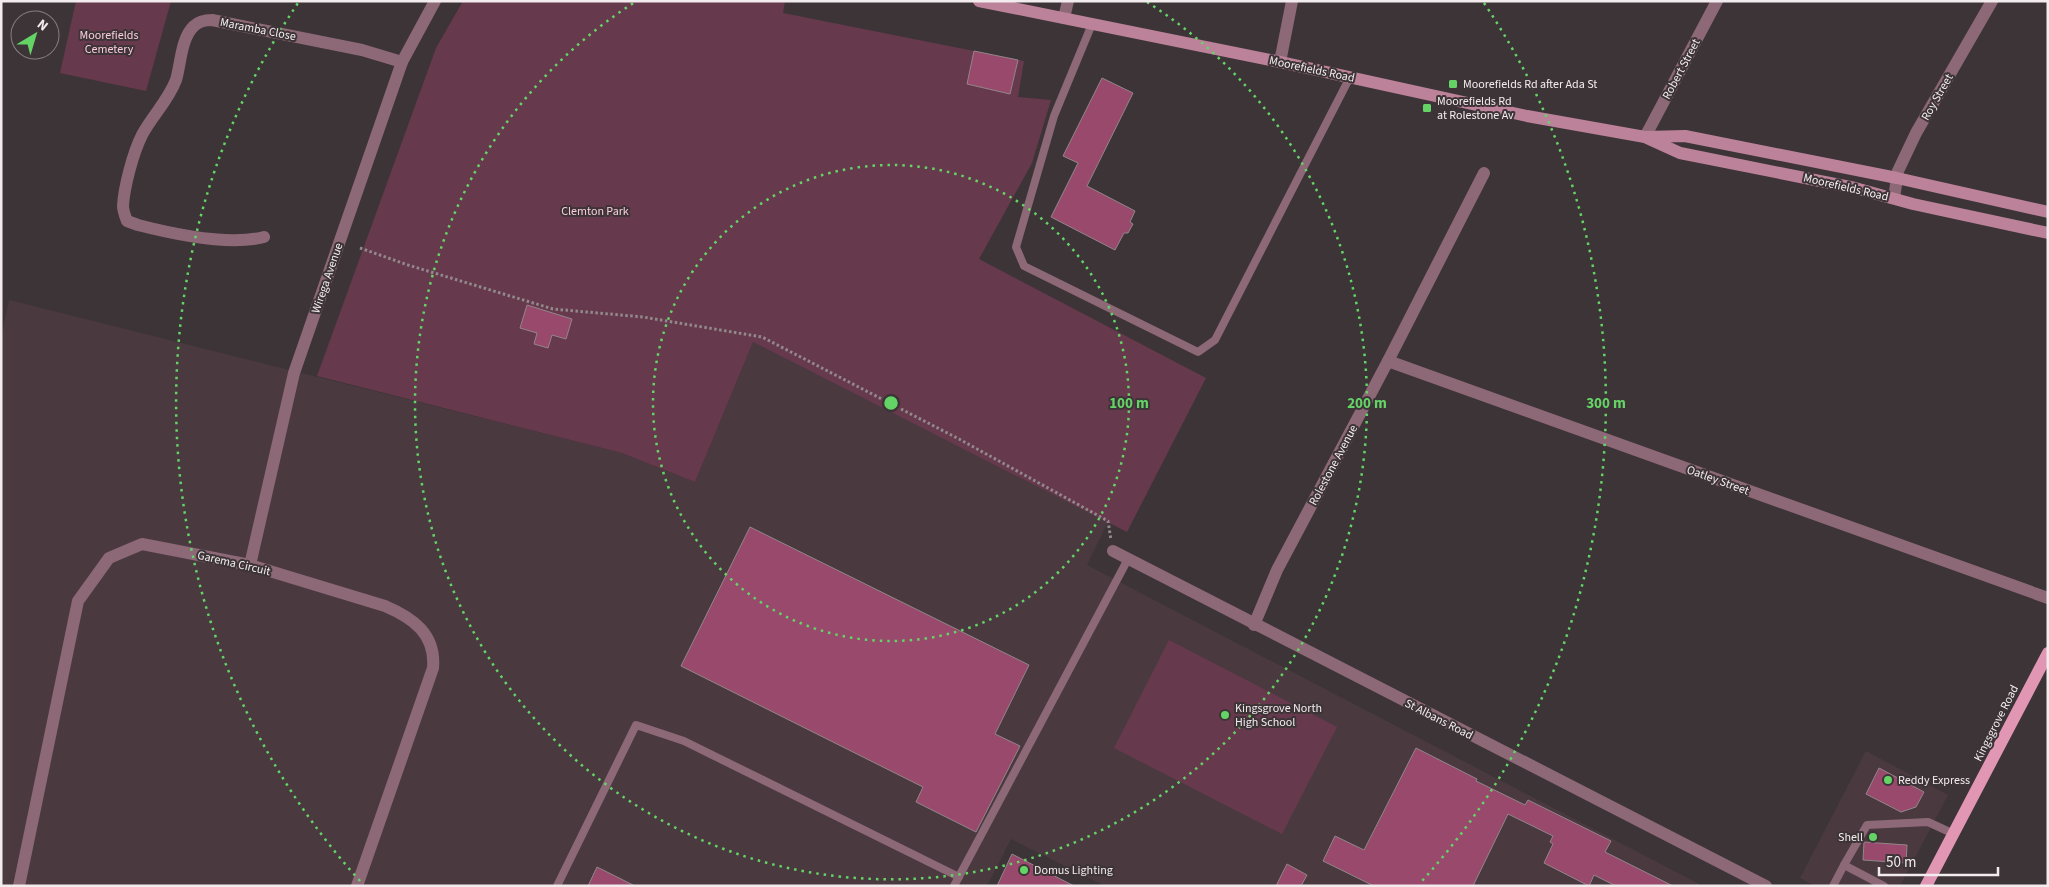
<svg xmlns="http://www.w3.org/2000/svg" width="2049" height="887" font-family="'Source Sans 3',sans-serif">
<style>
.built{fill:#4a3a40}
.green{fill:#67394c}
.building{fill:#98496c;stroke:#92868a}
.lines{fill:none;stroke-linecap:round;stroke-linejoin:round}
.path{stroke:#91898b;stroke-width:3;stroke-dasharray:2.5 2.5;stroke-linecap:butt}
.lane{stroke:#8d6876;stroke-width:8}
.street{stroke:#8d6876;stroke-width:12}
.secondary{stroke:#bc8299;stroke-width:12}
.primary{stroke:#e196b4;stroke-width:12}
.ring{fill:none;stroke:#65d467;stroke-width:2.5;stroke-dasharray:2.5 5}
.poi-dot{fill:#65d467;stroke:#3d3437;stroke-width:2}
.labels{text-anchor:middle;stroke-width:4;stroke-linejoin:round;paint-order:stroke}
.street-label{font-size:12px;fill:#f3ecee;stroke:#3d3437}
.park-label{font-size:12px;fill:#fbccdd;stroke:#3d3437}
.poi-label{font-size:12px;fill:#f3ecee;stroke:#3d3437;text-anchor:start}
.centre{fill:#65d467;stroke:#3d3437;stroke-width:2.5}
.ring-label{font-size:15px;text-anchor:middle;font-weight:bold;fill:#65d467;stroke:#3d3437;stroke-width:4;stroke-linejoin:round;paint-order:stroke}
</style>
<rect width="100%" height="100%" fill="#3d3437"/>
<g class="built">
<path d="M9,300L622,453L695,482L753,342L1108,522L1087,565L1703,886H1105L1011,839L987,886H1V338Z"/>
<path d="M1866,751L1948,795L1900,886H1815L1800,878Z"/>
</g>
<g class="green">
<path d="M76,1H171L146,91L60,73Z"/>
<path d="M463,1H785L783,13L1024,61L1018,97L1051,100L1032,163L979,259L1206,378L1127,532L753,342L695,482L622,453L317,376L436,48Z"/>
<path d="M1169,640L1337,727L1282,834L1114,748Z"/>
</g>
<g class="building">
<path d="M974,51L1018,60L1010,94L967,84Z"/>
<path d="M1102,78L1133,93L1087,186L1135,211L1130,222L1133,224L1128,233H1124L1115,250L1051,217L1078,163L1063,156Z"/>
<path d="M527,305L572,319L566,339L552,335L548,348L534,344L537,333L520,328Z"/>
<path d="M750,527L1029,665L995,734L1020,746L976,832L916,802L923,787L681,666Z"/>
<path d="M1416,748L1477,779L1476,781L1525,805L1528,800L1611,841L1605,852L1673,886H1616L1594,875L1589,886L1544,863L1553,844L1550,842L1553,836L1508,814L1473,886H1374L1323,861L1335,836L1364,850Z"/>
<path d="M1879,768L1924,792L1916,807L1901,812L1866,794Z"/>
<path d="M1864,842L1907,845L1906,863L1863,860Z"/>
<path d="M1012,854L1074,886H997Z"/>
<path d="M1287,864L1307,875L1301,886H1276Z"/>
<path d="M597,867L635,886H588Z"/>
</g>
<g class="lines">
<path class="path" d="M360,248L408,265L553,309L643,317L762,337L959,439L1108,521L1111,540"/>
<g class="lane">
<path d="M1092,24L1054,116L1016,247L1024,266L1198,352L1215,340L1350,77"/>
<path d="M1844,865L1867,825L1928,822L1954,834"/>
<path d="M557,886L636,725L684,741L959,877"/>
<path d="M954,886L1128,559"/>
<path d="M1833,886L1844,865L1884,886"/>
</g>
<g class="street">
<path d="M1064,18L1068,1"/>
<path d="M1280,62L1292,1"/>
<path d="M1645,137L1717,1"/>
<path d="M1894,198L1898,171L1916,133L1992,1"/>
<path d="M264,237C229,246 173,234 138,225L127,221C125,216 123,211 123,206C124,187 133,153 142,135C152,116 168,101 176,80C181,63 181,38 194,26C199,21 206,20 212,20L362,50L402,62"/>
<path d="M1388,361L2048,598"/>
<path d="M1113,551L1766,886"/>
<path d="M250,565L294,373L402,62L435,1"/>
<path d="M1254,625L1277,570L1388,361L1484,173"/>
<path d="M19,886L78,601L109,558L142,544L250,565L385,606C413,618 436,634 433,668L357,886"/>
</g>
<g class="secondary">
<path d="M979,1L1280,62L1527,116L1645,137L1685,136L1897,178L2048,212"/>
<path d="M1647,138L1680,153L1855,188L1913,204L2048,233"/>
</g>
<path class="primary" d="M1926,886L2048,653"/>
</g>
<g class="ring">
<circle cx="891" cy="403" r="238"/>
<path d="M1147 2A476 476 0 1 1 635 2"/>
<path d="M360 881A715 715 0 0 1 298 3M1484 3A715 715 0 0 1 1422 881"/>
</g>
<g class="poi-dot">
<rect x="1448" y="79" width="10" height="10" rx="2.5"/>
<rect x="1422" y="103" width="10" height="10" rx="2.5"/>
<circle cx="1225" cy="715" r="5"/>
<circle cx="1888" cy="780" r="5"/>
<circle cx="1873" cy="837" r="5"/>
<circle cx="1024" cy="870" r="5"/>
</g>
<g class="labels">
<g class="street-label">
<text transform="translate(258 29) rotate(11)" y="4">Maramba Close</text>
<text transform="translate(1312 69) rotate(12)" y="4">Moorefields Road</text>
<text transform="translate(1681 69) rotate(-62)" y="4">Robert Street</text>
<text transform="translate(1937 97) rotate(-60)" y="4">Roy Street</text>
<text transform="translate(1846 187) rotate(13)" y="4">Moorefields Road</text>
<text transform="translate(327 278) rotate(-71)" y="4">Wirega Avenue</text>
<text transform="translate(1333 465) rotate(-62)" y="4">Rolestone Avenue</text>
<text transform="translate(1718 480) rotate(20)" y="4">Oatley Street</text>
<text transform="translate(234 563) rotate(13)" y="4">Garema Circuit</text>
<text transform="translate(1439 719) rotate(27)" y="4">St Albans Road</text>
<text transform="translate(1996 723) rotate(-63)" y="4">Kingsgrove Road</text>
</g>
<g class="park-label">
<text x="109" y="39">Moorefields<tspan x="109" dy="14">Cemetery</tspan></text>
<text x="595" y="215">Clemton Park</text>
</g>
<g class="poi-label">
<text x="1463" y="88">Moorefields Rd after Ada St</text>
<text x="1437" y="105">Moorefields Rd<tspan x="1437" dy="14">at Rolestone Av</tspan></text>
<text x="1235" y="712">Kingsgrove North<tspan x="1235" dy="14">High School</tspan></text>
<text x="1898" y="784">Reddy Express</text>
<text x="1863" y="841" text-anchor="end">Shell</text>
<text x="1034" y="874">Domus Lighting</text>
</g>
</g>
<circle cx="891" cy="403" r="8" class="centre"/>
<g class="ring-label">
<text x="1129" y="408">100 m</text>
<text x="1367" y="408">200 m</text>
<text x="1606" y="408">300 m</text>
</g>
<rect width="2049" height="887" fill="none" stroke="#f3ecee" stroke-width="5"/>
<g transform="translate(35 35) rotate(38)"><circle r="24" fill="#3d3437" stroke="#867e80"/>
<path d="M0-4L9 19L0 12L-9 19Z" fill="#65d467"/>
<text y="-8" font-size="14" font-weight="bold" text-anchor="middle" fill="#f3ecee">N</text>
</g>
<path d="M1879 867v8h119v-8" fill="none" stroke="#f3ecee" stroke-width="2.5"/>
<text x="1886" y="867" font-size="15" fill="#f3ecee" stroke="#3d3437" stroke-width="4" paint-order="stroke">50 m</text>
</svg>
